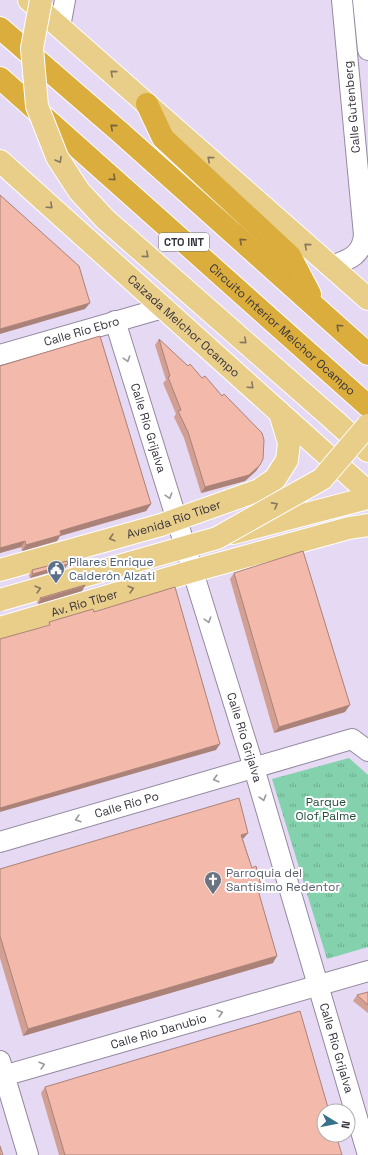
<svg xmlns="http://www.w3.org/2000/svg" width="368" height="1155" font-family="'Space Grotesk',sans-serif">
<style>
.park{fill:url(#park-tufts)}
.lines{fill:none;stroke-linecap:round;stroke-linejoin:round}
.minor-casing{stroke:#9589a1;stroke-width:22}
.major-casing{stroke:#fff;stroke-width:24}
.highway-casing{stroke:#fff;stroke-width:24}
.minor{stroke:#fff;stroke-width:20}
.major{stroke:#e9ce8a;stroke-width:22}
.highway{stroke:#daad3c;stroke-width:22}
.major-bridge-casing{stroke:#fff;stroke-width:24;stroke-linecap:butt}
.major-bridge{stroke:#e9ce8a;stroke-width:22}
.wall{fill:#d19f93}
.shaded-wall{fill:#aa8278}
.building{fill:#f3b9ab;stroke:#aa8278}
.oneway{stroke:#87785f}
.oneway2{stroke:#78633c}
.oneway3{stroke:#9b989e}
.labels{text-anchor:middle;stroke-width:4;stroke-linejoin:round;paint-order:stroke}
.shield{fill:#fff;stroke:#737076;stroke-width:1}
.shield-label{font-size:11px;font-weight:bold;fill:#37323c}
.street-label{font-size:12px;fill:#37323c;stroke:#fff}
.service-label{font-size:12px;fill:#4e5e75;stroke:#fff;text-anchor:start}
.park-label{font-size:12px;fill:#234f3c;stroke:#fff}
.worship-label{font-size:12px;fill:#5b616d;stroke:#fff;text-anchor:start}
</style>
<defs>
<pattern id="park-tufts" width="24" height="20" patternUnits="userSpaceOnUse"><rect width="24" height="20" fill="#84d1ad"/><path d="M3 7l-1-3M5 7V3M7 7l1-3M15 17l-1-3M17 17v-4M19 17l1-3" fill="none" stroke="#6daa8e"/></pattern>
</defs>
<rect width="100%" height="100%" fill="#e6d9f4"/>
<path class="park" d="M349,758L368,775V947L327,959L272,779Z"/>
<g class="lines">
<defs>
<g id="minor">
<path d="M363,0L368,50"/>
<path d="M60,27L65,0"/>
<path d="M331,266C348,260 362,256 364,235L342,0"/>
<path id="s1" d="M115,321L254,768L368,1155"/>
<path id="s2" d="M0,355L163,308"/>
<path id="s3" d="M0,842L352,739L368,751"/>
<path d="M0,1061L28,1155"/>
<path id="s4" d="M0,1077L368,971"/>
</g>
<g id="major">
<path d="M29,0L368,299"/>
<path id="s5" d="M0,161L368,492"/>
<path d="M335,421L368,451"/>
<path d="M233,533L368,498"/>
<path id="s6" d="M0,570L161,525L259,490L275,479L287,460L289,443L280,413"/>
<path id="s7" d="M0,628L193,571L349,528L368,525"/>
</g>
<g id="highway">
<path d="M0,28L121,133L368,354"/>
<path id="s8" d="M0,78L368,406"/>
<path d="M147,104L163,138L290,256L310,294"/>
</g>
</defs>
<use href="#minor" class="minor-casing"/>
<use href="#major" class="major-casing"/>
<use href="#highway" class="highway-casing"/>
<use href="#minor" class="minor"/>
<use href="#major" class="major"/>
<use href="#highway" class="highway"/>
<defs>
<g id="major-bridge">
<path d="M41,0L32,48L37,106L57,157L79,191L105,219L335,421"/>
<path d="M0,600L217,538L322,479L368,425"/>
</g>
</defs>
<use href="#major-bridge" class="major-bridge-casing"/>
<use href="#major-bridge" class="major-bridge"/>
</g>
<g class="wall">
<path d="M159,339L260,465L256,471L245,481L201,493L184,438L174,417L176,414L163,383L166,380L155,345Z"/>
<path d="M0,366L151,504L146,511L60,536L57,541L22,551L21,547L0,553Z"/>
<path d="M68,564L65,568L30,578L29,575L32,570Z"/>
<path d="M234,573L345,712L274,733L230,579Z"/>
<path d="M82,591L38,604L37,602L40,598Z"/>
<path d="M243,839L259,893L273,963L23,1036L0,958V869Z"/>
<path d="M368,992V1013L353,1001L357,995Z"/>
<path d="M45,1087L342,1155H59L41,1093Z"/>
</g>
<g class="shaded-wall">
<path d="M90,303L85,309L0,334V329Z"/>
<path d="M260,465L256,471L245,481L201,493L205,487Z"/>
<path d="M151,504L146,511L60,536L57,541L22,551L26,545L60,531Z"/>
<path d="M25,541L21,547L0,553V548Z"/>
<path d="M68,564L65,568L30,578L33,574Z"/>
<path d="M85,586L82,591L38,604L41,599Z"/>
<path d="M350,705L345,712L274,733L279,727Z"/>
<path d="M220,744L216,750L0,812V808Z"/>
<path d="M248,833L243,839L241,835Z"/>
<path d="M262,889L258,895V890Z"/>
<path d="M277,956L273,963L23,1036L28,1029Z"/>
</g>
<g class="building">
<path d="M0,195L79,266L90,303L0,329Z"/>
<path d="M100,336L151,504L60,531L61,535L26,545L25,541L0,548V366Z"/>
<path d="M159,339L188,366L190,364L202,378L205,376L222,396L224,394L262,433L264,440L263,459L260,465L249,475L205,487L188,432L178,411L181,410L168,377L170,376Z"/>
<path d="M303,551L350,705L279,727L234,573Z"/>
<path d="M67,561L68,564L33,574L32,570Z"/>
<path d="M85,585V586L41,599L40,598Z"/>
<path d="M175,587L220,744L0,808V639L50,625L49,622L93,609L94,612Z"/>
<path d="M239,798L248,833L241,835L252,868L256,866L262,889L258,890L277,956L28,1029L0,936V869Z"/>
<path d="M368,992V1005L357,995Z"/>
<path d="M300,1011L329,1111H324V1135H336L342,1155H65L45,1087Z"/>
<path d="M0,1146L3,1155H0Z"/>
</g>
<defs><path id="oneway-chevron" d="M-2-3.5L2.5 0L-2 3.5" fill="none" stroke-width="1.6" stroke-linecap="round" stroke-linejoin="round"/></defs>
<g class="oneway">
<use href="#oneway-chevron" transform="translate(113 73) rotate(-139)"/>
<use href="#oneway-chevron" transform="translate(210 159) rotate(-139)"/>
<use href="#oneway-chevron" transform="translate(59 160) rotate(60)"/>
<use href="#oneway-chevron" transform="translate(50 206) rotate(42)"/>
<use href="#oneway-chevron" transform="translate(307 246) rotate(-139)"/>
<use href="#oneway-chevron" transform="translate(146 255) rotate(41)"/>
<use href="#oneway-chevron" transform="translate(244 341) rotate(41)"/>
<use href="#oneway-chevron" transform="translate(251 386) rotate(42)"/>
<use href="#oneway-chevron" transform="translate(275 505) rotate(-29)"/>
<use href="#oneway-chevron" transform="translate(112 538) rotate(164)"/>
<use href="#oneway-chevron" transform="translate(38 589) rotate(-16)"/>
<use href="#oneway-chevron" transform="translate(131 589) rotate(-16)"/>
</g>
<g class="oneway2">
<use href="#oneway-chevron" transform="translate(113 127) rotate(-139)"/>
<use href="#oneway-chevron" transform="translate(113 178) rotate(42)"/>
<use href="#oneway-chevron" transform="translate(242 241) rotate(-138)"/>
<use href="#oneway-chevron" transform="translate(339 327) rotate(-138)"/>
</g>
<g class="oneway3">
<use href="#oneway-chevron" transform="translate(127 359) rotate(73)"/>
<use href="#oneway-chevron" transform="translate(169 496) rotate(73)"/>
<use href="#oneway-chevron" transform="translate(208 620) rotate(73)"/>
<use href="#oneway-chevron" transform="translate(216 779) rotate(164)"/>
<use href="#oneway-chevron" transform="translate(263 798) rotate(74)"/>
<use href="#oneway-chevron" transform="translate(78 819) rotate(164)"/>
<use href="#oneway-chevron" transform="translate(220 1013) rotate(-16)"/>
<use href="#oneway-chevron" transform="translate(42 1065) rotate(-16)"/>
</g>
<defs>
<symbol id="civic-pin" viewBox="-11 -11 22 30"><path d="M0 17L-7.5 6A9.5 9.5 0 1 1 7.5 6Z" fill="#5c6f8a" stroke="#fff"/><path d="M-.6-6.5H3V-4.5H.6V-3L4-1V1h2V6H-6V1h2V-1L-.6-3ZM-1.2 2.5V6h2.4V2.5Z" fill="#fff"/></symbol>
<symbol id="church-pin" viewBox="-11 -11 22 30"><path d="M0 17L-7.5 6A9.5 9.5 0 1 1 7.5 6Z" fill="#6b7280" stroke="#fff"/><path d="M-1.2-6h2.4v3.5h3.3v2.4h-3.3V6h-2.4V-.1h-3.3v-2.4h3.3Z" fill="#fff"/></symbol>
</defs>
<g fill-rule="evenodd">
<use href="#civic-pin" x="46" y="559" width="20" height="27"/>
<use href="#church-pin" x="203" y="870" width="20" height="27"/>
</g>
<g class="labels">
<rect class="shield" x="159" y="233" width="50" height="18" rx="3"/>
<g class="shield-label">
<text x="184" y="246">CTO INT</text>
</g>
<g class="street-label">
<text transform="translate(352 107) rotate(-95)" y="4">Calle Gutenberg</text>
<text dy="4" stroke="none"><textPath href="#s5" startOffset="247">Calzada Melchor Ocampo</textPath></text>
<text dy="4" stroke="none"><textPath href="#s8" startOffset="378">Circuito Interior Melchor Ocampo</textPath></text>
<text dy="4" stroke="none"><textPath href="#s2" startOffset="85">Calle Río Ebro</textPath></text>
<text dy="4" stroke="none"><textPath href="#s1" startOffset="112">Calle Río Grijalva</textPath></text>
<text dy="4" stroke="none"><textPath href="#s6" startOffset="181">Avenida Río Tíber</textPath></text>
<text dy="4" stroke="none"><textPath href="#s7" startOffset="88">Av. Río Tíber</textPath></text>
<text dy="4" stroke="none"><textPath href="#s1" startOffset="436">Calle Río Grijalva</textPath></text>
<text dy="4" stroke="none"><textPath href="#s3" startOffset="132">Calle Río Po</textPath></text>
<text dy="4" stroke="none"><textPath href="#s4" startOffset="165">Calle Río Danubio</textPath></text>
<text dy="4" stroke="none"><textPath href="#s1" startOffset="760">Calle Río Grijalva</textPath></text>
</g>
<g class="service-label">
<text x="69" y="566">Pilares Enrique<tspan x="69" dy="14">Calderón Alzati</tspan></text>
</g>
<g class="park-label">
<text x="326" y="806">Parque<tspan x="326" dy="14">Olof Palme</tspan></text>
</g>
<g class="worship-label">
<text x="226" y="877">Parroquia del<tspan x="226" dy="14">Santísimo Redentor</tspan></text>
</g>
</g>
<g transform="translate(336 1123) rotate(100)"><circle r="19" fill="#ffffff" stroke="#afadb1"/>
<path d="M0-3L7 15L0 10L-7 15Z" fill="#38718a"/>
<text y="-6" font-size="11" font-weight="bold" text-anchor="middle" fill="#37323c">N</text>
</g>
</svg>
